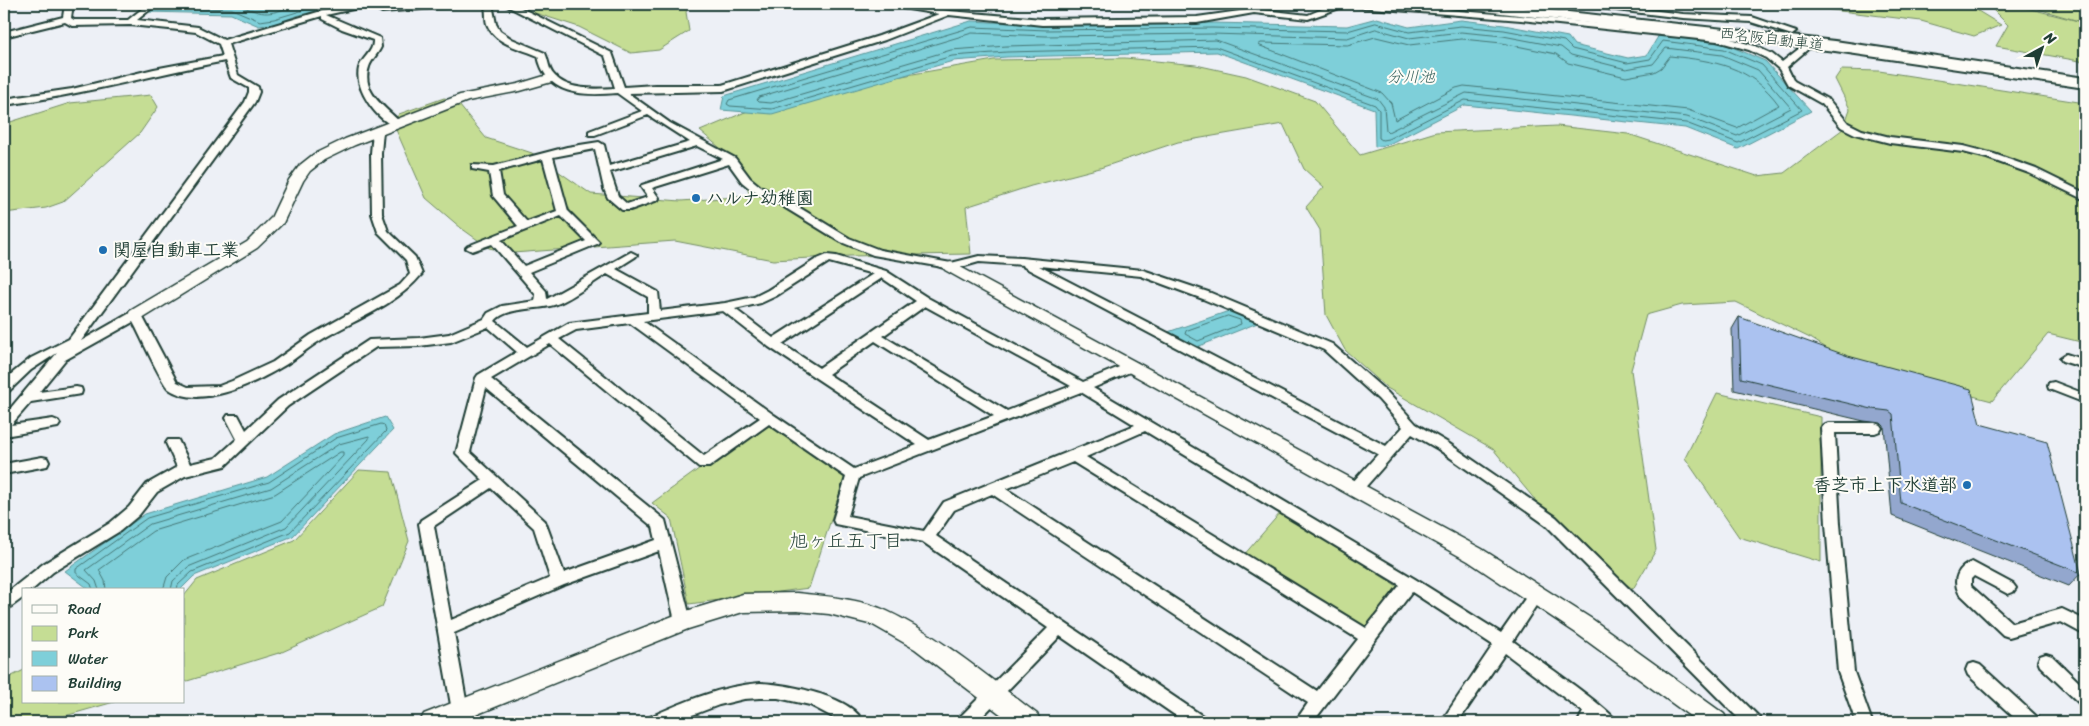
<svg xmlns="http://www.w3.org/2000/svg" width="2089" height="726" font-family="Sriracha,'Klee One',sans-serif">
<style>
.green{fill:#c5dd94;stroke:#728d64}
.water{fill:#7ecfd9;stroke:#589597}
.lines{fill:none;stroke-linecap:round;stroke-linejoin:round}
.shore{stroke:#457776;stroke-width:1}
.street-tunnel{stroke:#c4cccf;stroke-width:9;stroke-dasharray:9 4.5;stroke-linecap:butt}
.street-casing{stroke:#1f3d34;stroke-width:4}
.secondary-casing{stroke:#1f3d34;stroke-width:3}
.highway-casing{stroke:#1f3d34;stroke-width:4}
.street{fill:#fdfcf7;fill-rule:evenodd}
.secondary{fill:#fdfcf7;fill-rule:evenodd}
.highway{fill:#fdfcf7;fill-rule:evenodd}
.wall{fill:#93a7ce;stroke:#1f3d34}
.building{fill:#abc2f0;stroke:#1f3d34}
.poi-dot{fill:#1f6fb2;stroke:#fdfcf7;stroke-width:2}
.labels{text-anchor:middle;stroke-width:4;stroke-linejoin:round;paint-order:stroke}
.far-street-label{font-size:15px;fill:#1f3d34;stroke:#fdfcf7}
.far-water-label{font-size:16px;font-style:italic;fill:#37625d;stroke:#fdfcf7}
.poi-label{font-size:18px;font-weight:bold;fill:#1f3d34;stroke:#fdfcf7;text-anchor:start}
.neighbourhood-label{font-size:19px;fill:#1f3d34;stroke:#fdfcf7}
</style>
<rect width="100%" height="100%" fill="#edf0f6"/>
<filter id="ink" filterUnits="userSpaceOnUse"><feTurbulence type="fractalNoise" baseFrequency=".02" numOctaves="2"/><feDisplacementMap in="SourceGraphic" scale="10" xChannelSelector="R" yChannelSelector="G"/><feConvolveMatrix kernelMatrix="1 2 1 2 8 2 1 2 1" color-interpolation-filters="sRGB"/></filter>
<g filter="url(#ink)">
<g class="green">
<path d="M546,4H690L686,12L689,31L659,50L631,53L579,27L532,12L535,7Z"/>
<path d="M1784,4H1973L1978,11L2001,25L1974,36L1921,21Z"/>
<path d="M1987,4H2011L2082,22L2021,4H2071L2085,8V62L1996,46L2008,25Z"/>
<path d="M1125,58L1196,65L1246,76L1315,101L1360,155L1436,132L1557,126L1628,134L1757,176L1784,173L1843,129L1850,109L1835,79L1841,70L1879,71L2085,103V343L2048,334L1992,401L1853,365L1812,339L1736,302L1682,305L1646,315L1631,370L1656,550L1633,589L1574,547L1493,449L1387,388L1345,350L1326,315L1320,230L1306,207L1324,187L1304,169L1283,124L1178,142L1100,168L1031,186L966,207L971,254L849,256L773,260L675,241L513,253L489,248L461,228L426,198L393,123L399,114L444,98L455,100L486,138L532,153L591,194L681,201L750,196L739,164L700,131L750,110L832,89L913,74L994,60Z"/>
<path d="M151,95L158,107L140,133L63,202L46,208L4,213V124L70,103Z"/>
<path d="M1717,393L1821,417V562L1739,537L1685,458Z"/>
<path d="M766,420L845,476L809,588L689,604L671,518L652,503Z"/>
<path d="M359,470L391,472L409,541L382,607L282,652L184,682V596L197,580L294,540Z"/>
<path d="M1281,512L1397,586L1366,628L1243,556Z"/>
<path d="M24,670V702H114L44,722H4V680Z"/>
</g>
<g class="water">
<path d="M158,4H344L296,16L275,24L259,26L231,14L147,12Z"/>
<path d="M1377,18L1409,27L1461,20L1504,25L1568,37L1574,45L1628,58L1647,55L1659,35L1725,44L1765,61L1811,111L1738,149L1685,128L1465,105L1389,144L1375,147L1374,109L1217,52L1007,57L953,61L772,114L721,110L724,96L971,21L1047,25L1212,23L1347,26Z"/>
<path d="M1229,311L1260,322L1197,347L1168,332Z"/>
<path d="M385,417L393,430L293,536L194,576L180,590H90L65,571L145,514L267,477L334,434Z"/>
</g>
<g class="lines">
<g class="shore">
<path d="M160,4L163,7L232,9L260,21L274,19L324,4"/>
<path d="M236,4C268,17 267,15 299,4"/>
<path d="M1376,23L1409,32L1461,26L1504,30L1564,41L1572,49L1627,63L1650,59L1663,41L1724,49L1762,65L1802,110L1738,143L1686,123L1465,100L1388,139L1382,140L1379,138V110L1375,105L1216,47L1007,52L952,56L772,109L730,106L727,104L729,100L972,27L1047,30L1212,28L1347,31Z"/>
<path d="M1376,29L1409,38L1461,32L1503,36L1561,47L1571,55L1626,69L1653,64L1666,48L1722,55L1758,70L1791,108L1737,136L1687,117L1466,93L1388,132L1386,130L1384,107L1378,99L1216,40L1007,46L951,50L771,103L759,102L757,100L759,97L972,33L1046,36L1212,34L1347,38Z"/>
<path d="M1376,37L1409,45L1462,39L1502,43L1556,54L1568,63L1626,77L1654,72L1661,68L1670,56C1715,61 1751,66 1779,105L1737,128L1688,110L1464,86L1456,88L1395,120L1391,103L1382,93L1258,45L1261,43L1347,45Z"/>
<path d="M1228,316L1240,320L1241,324L1198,341L1185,334L1186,331Z"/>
<path d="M93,590L91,584L76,573V569L147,518L269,482L336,438L381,424L384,425L386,431L290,532L192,572L178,585L177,590"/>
<path d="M99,590L96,581L86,570L150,524L271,488L339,444L369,436V439L286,527L188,567L173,581L171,590"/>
<path d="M106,590L105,581L99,570L153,531L275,494L340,452H343V456L282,521L184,560L167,577L163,590"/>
</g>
<path class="street-tunnel" d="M1792,32L1802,39L1805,47"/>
<defs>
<g id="street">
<path d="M65,4H73L71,18L74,20H128L148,4H157L137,20L198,27L224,40L318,12L356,4H395L391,6L362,7L326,15L380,38L381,47C378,54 371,60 369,67C360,93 388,109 402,124L397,127C377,121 354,89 359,68C362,57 374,52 373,40L342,29L322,19V16L228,44L238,75L258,87L259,92L255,102L81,341L132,312H140L177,382L188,387L219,386L232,381L273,362L311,335L400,285L410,274L406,260L378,232L372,214L371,153L373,131L378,128L383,131L381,153L382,214L388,231L415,257L422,274L420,276C395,306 354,320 321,340C307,348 295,360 280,368C253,384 199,410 169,389C161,383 140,334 133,322L65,360L39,392L76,387L81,388L82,391L81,394L31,402L11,425L53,419L58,421L60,424L58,427L4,436V416L57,353L31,370L9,391L4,392V380L31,358L69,339L245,102L249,92V88L231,78L225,61C151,75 78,96 4,105V99L72,89L154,69L223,56L219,44L196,32L169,29L130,25L72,26L65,22L4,37V32L63,17Z"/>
<path d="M433,4H466L462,6L382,12L378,10L382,8Z"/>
<path d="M484,4H492L496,24L500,31L512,39L545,53C549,61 548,69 554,75C567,91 597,89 615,88L605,56L503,4H513L612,53L624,87L655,85H722L879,36L939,14L890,6L886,4H905L950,11L1042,19L1197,17L1254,9L1308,15L1334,4H1373L1521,16L1717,35L1755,46L1772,54L1782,62L1805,44L1808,45V49L1787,67L1794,81L1829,100L1848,123L1862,130L1890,137L1963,146L1994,154L2036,169L2085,193V200L2029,173L1987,158L1963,152L1890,143L1855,134L1841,127L1822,104L1788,85L1779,69L1766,58L1749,50L1717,41L1521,20L1345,6L1308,19L1254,13L1197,23L1042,25L949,15L885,40L723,91L628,93L670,123L735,158L750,178L761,187L787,200L849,238L880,250L951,263L979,256L1021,258L1143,270L1211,293L1332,344L1388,393L1416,424L1448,443L1556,517L1759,717L1761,722H1742L1546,525L1438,449L1412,434L1361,492L1356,493L1351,492L1349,488L1351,484L1378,454L1024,267L1023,265L979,262L951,270L937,266L873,255L841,242L779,204L753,191L742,182L729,164L652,188L659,198L658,200L630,210H622L608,198L604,189L595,149L553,157L568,211L599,242L597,244L529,272L546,291L547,299L631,252L637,255L635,257L616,269L658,292L660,311L725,303L754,297L768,290L815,260L827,255L836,256L886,271L928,298L1083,382L1129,363H1137L1139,366L1137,369L1093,388L1415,579L1501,633L1531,590L1536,588L1541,590L1544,594L1541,598L1513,641C1530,654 1612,710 1617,722H1578L1583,712L1505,653L1458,722H1441L1493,645L1412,592L1313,722H1295L1308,703L992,494L954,510L936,536L1204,717L1206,722H1185L1060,636L977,722H958L960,717L1048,628L923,542L835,524L833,520L846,477L769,424L709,467H699L550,344L491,379L665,520L691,621L689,626L683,628L677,626L675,621L659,551L564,585L454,633L470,722H454L419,524L421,520L483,480L456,453L476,378L478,375L517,352L488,327L451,342L419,346L376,347L288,406L225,466L185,476L157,492L139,515L120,531L53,572L32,590H24V597L9,608L4,610V595L43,564L110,523L129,507L147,484L177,467L166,443L168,440H178L190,464L216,458L237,439L226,418L228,415H238L246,430L278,400L369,340L419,338L449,334L484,319L488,313L502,306L535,301L536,295L492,244L472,251L466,248L468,246L518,226L493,196L489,172L472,169V165L494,166L567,147L599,142L604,145L609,166L690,142L648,115L595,135H589V131L642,111L617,93C584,96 546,96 538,56C521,48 495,45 487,24C485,17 487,11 484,4ZM697,146L723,159L642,185L641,187L648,197L627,204L618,196L610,172ZM543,159L557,211L527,222L503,195L499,171ZM561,216L586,241L524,266L501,240ZM829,262L873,274L773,338L735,309L761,303L776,296ZM1039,266L1141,276L1203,299L1324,350L1378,399L1403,427L1386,446ZM607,274L648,297V313L569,323L527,347L495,321C505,307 538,310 554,305C569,301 593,282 607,274ZM882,278L916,301L819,368L782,344ZM925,306L1071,386L1007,411L883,336ZM723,311L769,347L917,445L854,469L774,415L643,321ZM630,323L760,418L704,456L559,339L576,330ZM875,341L994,416L929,440L828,374ZM486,388L653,527L656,540L564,573L545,521L470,452ZM1081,392L1135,425L944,502L924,531L848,516L859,478ZM1145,431L1400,585L1366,628L1086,457ZM1073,462L1358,639L1317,691L1006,489ZM491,488L534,528L550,578L451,620L434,526Z"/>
<path d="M1579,4H1601L1683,14L1752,17L1796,32L1792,35L1751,22L1683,18L1583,6Z"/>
<path d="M2066,354L2085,360V368L2062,361L2060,358Z"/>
<path d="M2054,382L2085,394V403L2049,389L2048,386L2049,383Z"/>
<path d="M1828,423H1875L1880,425L1882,428L1880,431L1875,433H1835L1840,524L1854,672L1872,722H1856L1838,672L1826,524L1821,428L1823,425Z"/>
<path d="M42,457L47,458L49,462L47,466L4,474V464Z"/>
<path d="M1972,562L2013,584L2016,588L2013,592L2008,594L1974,576L1971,579V586L2012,623L2062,609L2085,620V635L2061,622L2009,637L2003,635L1959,593C1952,580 1958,567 1972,562Z"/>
<path d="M2046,654L2052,656L2085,688V705L2079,703L2040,666L2038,661L2040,656Z"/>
<path d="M1974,663L1980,665L2037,717L2039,722H2019L1968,675L1966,670L1968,665Z"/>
<path d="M760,683C786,684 852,696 863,722H842L810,705L778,698H760L744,699L719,705L674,722H648L650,717C686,701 721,686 760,683Z"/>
</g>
<g id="secondary">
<path d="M551,74L557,78L555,81L520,91L468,101L355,145L324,160L310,171L303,181L283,223L257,248L142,319L136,320L130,319L128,315L130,311L247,242L271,218L289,180L300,165L314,154L345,139L460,95L518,84Z"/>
<path d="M951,262L1482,549L1592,619L1724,714L1728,722H1698L1576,633L1468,561L945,270L943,267L945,264Z"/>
<path d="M797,593C825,596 861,599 887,611C942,637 989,678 1037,714L1041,722H1011L915,649L873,625L829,614L797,611L743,612L688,629L458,722H420L424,714L683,612L743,594Z"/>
</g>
<path id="highway" d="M1406,4H1496L1835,41L2085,78V88L1835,51L1457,8C1441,11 1423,11 1408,7Z"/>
</defs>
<use href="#street" class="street-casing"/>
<use href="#secondary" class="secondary-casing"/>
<use href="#highway" class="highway-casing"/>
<use href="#street" class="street"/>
<use href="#secondary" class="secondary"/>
<use href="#highway" class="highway"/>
</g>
<path class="wall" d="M1739,317L1980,424L2081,573L2069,586L1892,516L1884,426L1881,423L1864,421L1734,390L1732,329Z"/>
<path class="building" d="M1739,317L1848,356L1971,389L1980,424L2047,442L2081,573L1901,503L1893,414L1889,411L1872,409L1741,378Z"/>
</g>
<g class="poi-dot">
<circle cx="696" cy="198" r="5"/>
<circle cx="103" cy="250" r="5"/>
<circle cx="1967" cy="485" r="5"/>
</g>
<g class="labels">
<g class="far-street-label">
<text transform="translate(1772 39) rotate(7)" y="5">西名阪自動車道</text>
</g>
<g class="far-water-label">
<text x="1411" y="82">分川池</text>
</g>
<g class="poi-label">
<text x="706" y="204">ハルナ幼稚園</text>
<text x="113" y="256">関屋自動車工業</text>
<text x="1957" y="491" text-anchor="end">香芝市上下水道部</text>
</g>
<g class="neighbourhood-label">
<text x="846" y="547">旭ヶ丘五丁目</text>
</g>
</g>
<rect width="2089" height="726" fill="none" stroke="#fdfcf7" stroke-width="20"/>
<rect x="10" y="10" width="2069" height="706" fill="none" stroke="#1f3d34" stroke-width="2" filter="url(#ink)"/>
<rect x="22" y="588" width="162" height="115" fill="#fdfcf7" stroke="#a4b0a9"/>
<rect x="32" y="605" width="25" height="8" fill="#fdfcf7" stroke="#a4b0a9"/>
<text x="68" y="614" font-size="15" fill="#1f3d34">Road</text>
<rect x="32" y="626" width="25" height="15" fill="#c5dd94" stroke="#a4b0a9"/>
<text x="68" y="638" font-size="15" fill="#1f3d34">Park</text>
<rect x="32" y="651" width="25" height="15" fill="#7ecfd9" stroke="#a4b0a9"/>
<text x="68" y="664" font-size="15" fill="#1f3d34">Water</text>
<rect x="32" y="676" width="25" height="15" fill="#abc2f0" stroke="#a4b0a9"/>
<text x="68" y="688" font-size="15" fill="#1f3d34">Building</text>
<g transform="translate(2042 48) rotate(40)" stroke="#fdfcf7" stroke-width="4" paint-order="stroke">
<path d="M0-4L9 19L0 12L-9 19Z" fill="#1f3d34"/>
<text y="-8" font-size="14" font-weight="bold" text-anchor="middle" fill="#1f3d34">N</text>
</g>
</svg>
